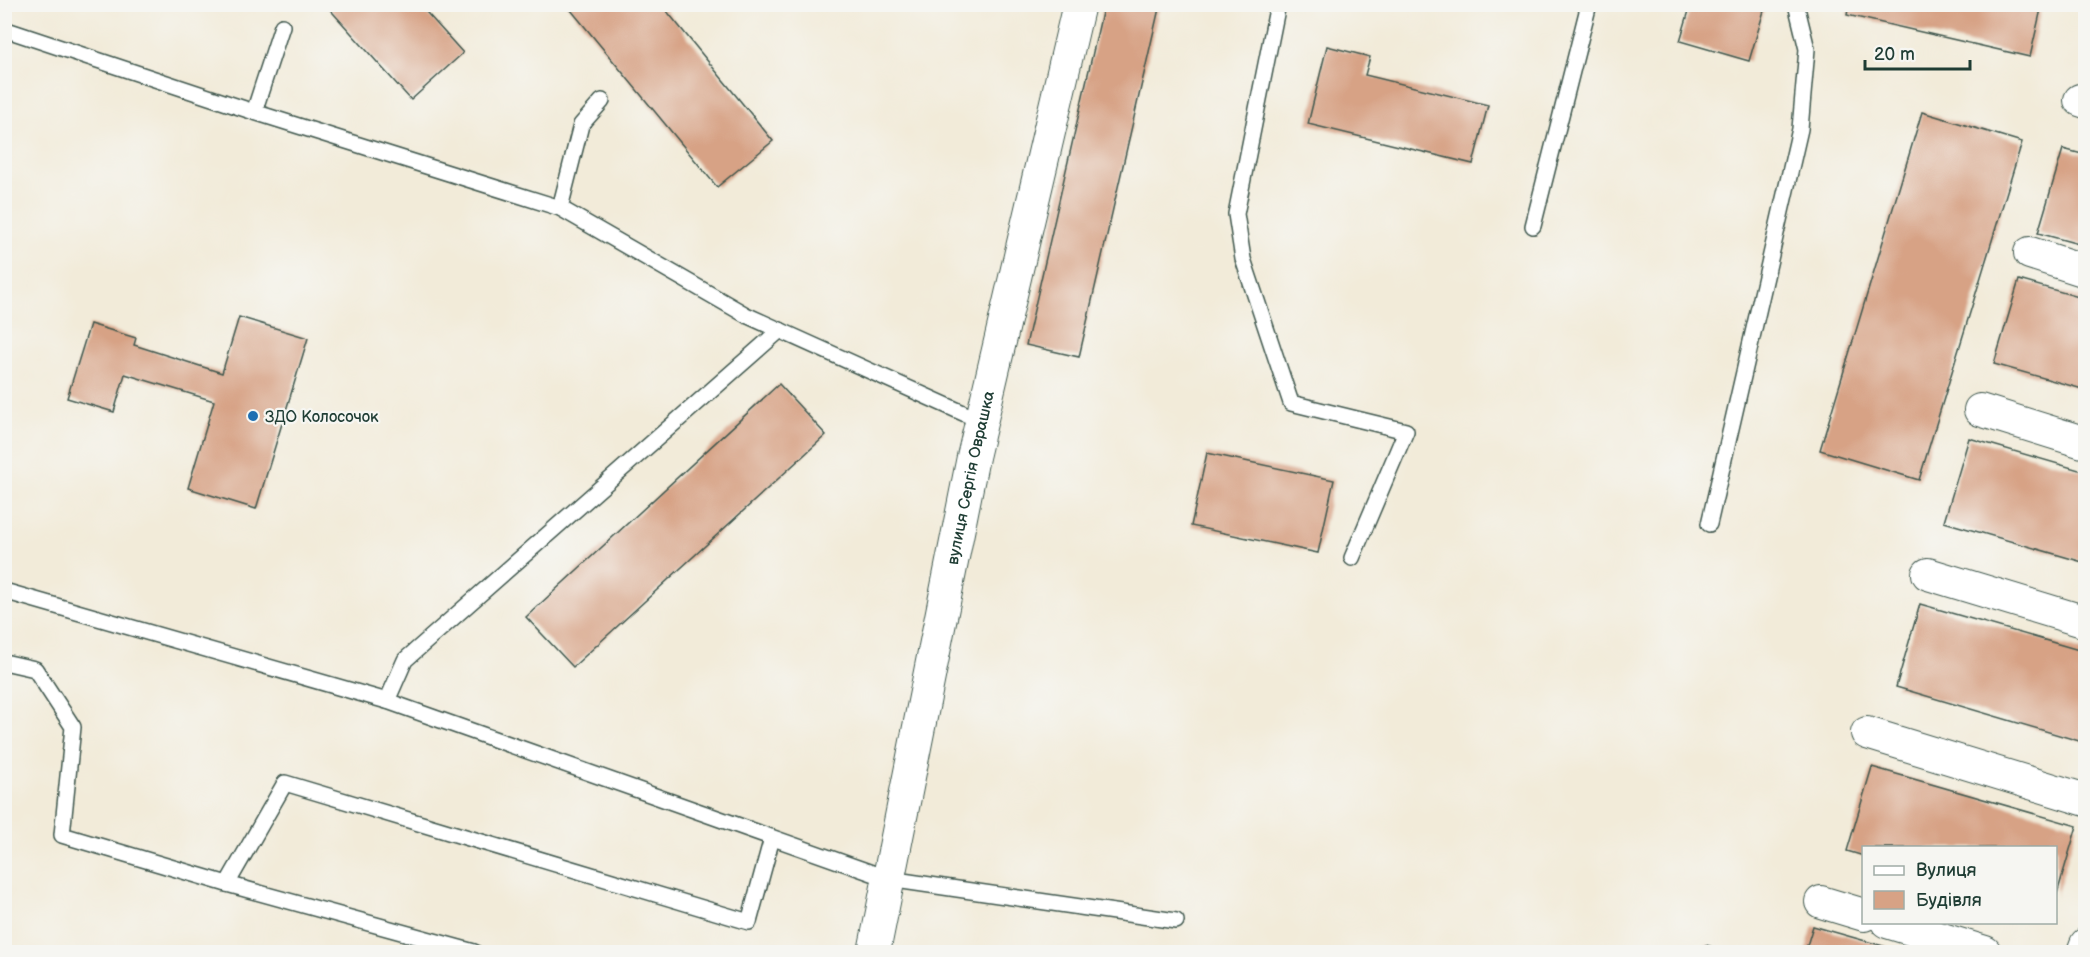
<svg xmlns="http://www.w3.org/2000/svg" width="2090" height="957" font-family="'Balsamiq Sans',sans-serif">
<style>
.building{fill:#d7a285}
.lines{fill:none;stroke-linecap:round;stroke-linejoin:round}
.service-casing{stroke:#3f574d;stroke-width:18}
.minor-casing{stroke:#3f574d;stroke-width:34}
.service{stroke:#fff;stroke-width:15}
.minor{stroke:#fff;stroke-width:32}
.poi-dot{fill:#1f6fb2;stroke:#f6f6f2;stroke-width:2}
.labels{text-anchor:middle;stroke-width:4.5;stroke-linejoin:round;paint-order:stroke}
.poi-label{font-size:16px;fill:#1f3d34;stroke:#f6f6f2;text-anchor:start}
.street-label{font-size:16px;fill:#1f3d34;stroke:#f6f6f2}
</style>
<rect width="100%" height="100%" fill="#f6f6f2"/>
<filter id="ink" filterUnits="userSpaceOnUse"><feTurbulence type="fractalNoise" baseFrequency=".0167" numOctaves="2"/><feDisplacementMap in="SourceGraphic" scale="12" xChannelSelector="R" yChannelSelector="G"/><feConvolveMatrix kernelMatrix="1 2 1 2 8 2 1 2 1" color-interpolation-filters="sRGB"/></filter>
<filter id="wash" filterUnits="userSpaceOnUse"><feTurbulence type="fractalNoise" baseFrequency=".008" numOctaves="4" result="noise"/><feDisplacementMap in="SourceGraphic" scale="24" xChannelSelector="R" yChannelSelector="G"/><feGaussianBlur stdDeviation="1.35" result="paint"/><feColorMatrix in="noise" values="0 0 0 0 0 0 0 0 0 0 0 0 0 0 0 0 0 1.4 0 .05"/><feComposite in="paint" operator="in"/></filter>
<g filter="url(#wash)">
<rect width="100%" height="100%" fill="#f2ebd9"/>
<g id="blocks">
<g class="building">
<path d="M325,4H419L463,53L411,100Z"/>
<path d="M566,4H661L773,141L717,187Z"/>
<path d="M1104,4H1160L1079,357L1026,345Z"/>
<path d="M1691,4H1766L1749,61L1680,41Z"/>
<path d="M1849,4H2023L2041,9L2030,57L1847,15Z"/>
<path d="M1327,46L1370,57L1365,75L1488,105L1473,164L1308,124Z"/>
<path d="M1922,112L2022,142L1919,480L1820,450Z"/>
<path d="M2063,149L2086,155V246L2038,233Z"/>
<path d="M2019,280L2086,299V390L1994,364Z"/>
<path d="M239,317L308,338L256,509L188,488L214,401L125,374L114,412L67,398L90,324L136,338L134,345L222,373Z"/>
<path d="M779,384L826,435L573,667L526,617Z"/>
<path d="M1969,438L2086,472V563L1944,522Z"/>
<path d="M1207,453L1334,480L1318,553L1191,526Z"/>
<path d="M1920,604L2086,652V743L1896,687Z"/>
<path d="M1872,767L2077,826L2056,897V848H1864V856L1847,851Z"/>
<path d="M1813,926L1904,952H1805Z"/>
<path d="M1706,945L1729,952H1704Z"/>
</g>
</g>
</g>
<g filter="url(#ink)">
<use href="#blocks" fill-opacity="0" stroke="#3f574d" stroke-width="1.5"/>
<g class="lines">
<defs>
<g id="service">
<path d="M1278,4L1236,214L1243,259L1291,403L1406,431L1352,558"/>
<path d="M4,29L254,112L560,208L746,315L981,421"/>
<path d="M254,112L282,26"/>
<path d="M560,208L581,125L602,101"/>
<path d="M1533,226L1589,4"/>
<path d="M1709,524L1800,129L1807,49L1796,4"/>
<path d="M4,591L387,701L889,879L1176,921"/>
<path d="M4,662L35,669L73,727L62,835L227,884"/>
<path d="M387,701L405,660L780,330"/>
<path d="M474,952L227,884L285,783L749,922L772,838"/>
</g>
<g id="minor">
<path d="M2080,100L2086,102"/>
<path d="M2030,253L2086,271"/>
<path d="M1980,410L2086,443"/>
<path d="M1928,574L2086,622"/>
<path d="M1867,733L2086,800"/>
<path d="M1821,902L1864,915"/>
<path d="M1887,922L1985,952"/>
<path id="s1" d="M874,952L973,457L1079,4"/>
<path d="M2083,952L2086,944"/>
</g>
</defs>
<use href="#service" class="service-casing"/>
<use href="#minor" class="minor-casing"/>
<use href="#service" class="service"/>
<use href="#minor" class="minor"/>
</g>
</g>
<circle class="poi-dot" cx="253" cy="416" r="6"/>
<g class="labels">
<g class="poi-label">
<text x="265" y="422">ЗДО Колосочок</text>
</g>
<g class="street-label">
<text dy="6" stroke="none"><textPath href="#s1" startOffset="484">вулиця Сергія Оврашка</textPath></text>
</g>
</g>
<rect width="2090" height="957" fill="none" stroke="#f6f6f2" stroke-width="24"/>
<rect x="1862" y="846" width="195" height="78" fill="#f6f6f2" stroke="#a0aca6" stroke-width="1.5"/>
<rect x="1874" y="866" width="30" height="9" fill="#ffffff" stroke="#a0aca6" stroke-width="1.5"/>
<text x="1916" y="876" font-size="18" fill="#1f3d34">Вулиця</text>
<rect x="1874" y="891" width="30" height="18" fill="#d7a285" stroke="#a0aca6" stroke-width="1.5"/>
<text x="1916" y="906" font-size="18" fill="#1f3d34">Будівля</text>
<path d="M1865 60v9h105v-9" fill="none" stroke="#1f3d34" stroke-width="3"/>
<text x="1874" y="60" font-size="18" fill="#1f3d34" stroke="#f6f6f2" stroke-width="4.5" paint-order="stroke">20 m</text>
</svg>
